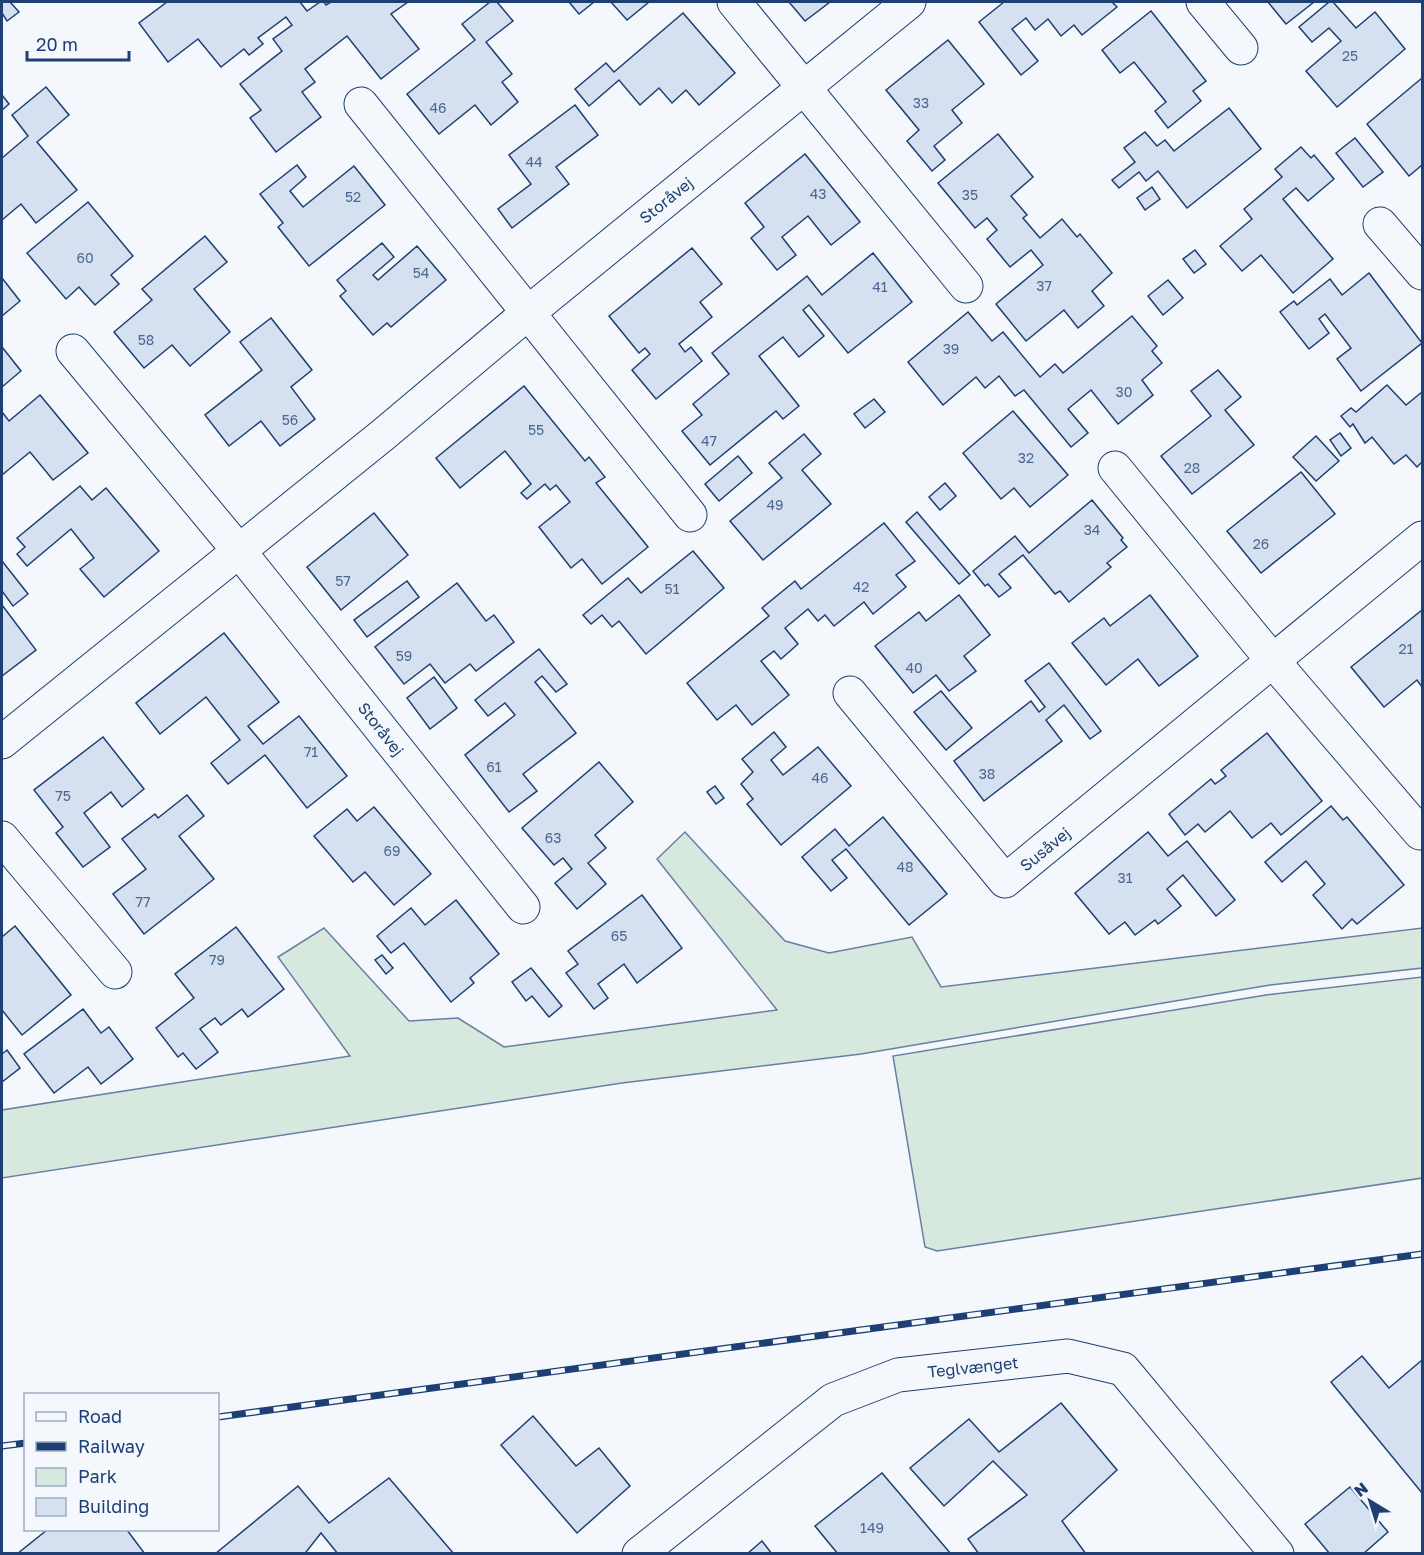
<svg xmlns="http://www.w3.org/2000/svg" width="1424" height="1555" font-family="'Golos Text',sans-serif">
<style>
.green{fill:#d7e8df;stroke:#687fa3;stroke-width:1.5}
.building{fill:#d5e0f0;stroke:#1d3f73;stroke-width:1.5}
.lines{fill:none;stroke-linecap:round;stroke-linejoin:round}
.minor-casing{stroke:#1d3f73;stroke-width:35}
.minor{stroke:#f4f7fb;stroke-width:33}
.rail-casing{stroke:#1d3f73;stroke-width:7}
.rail{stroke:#f4f7fb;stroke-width:4.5;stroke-dasharray:14;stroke-linecap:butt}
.labels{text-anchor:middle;stroke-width:4.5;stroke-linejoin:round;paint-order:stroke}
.number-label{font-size:14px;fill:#4b6792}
.street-label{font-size:16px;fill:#1d3f73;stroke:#f4f7fb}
</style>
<rect width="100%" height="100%" fill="#f4f7fb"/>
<g class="green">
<path d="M685,832L785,941L829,953L912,937L941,987L1422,928V968L1270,985L861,1054L622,1083L2,1178V1110L350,1056L278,957L324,928L409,1021L458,1018L504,1047L777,1010L657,859Z"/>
<path d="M1422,977V1178L937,1251L925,1247L893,1056L1266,995Z"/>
</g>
<g class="building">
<path d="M2,2H10L19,12L7,21L2,13Z"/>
<path d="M167,2H300L307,11L320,2H324L326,5L331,2H408L391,14L419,49L381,79L347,36L305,69L315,82L302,92L321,117L276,152L250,118L261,110L240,84L282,51L273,39L292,25L286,17L258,38L263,44L249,55L244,49L221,67L198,39L168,62L139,23Z"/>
<path d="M490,2H497L513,21L486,42L512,74L502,82L518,102L491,125L475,105L439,134L407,94L475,40L462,24Z"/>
<path d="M569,2H594L579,14Z"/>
<path d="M611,2H649L627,20Z"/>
<path d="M789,2H830L805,21Z"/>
<path d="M1004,2H1112L1117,7L1082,35L1074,25L1061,36L1048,19L1035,30L1026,18L1012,29L1038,61L1021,75L979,22Z"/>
<path d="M1268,2H1314L1286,24Z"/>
<path d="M1329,2H1333L1356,28L1375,12L1405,49L1337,107L1306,71L1341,41L1329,28L1312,42L1299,27Z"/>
<path d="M1151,11L1206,81L1193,91L1201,101L1168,128L1155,111L1166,102L1134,62L1120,73L1102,50Z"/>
<path d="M683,13L735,73L699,105L686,90L672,103L659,88L640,105L619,80L589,106L575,89L606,63L614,72Z"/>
<path d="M948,40L984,84L952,110L962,123L934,146L945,160L932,171L907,141L919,130L886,90Z"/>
<path d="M1422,78V165L1409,176L1367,124Z"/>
<path d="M46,87L69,115L37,142L77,190L36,223L21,204L2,220V158L28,136L12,115Z"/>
<path d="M2,95L9,104L2,110Z"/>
<path d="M575,105L598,135L556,167L569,184L512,228L498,209L531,184L509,155Z"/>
<path d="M1229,108L1261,149L1187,208L1158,171L1146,181L1139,172L1119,188L1112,180L1135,162L1124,148L1145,132L1157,146L1165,140L1174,151Z"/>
<path d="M998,134L1033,177L1011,196L1027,215L1023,218L1040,238L1062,219L1077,237L1080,234L1112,273L1092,291L1104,306L1078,328L1064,310L1026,341L996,304L1043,265L1031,250L1010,267L987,239L997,230L987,218L975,228L938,183Z"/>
<path d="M1355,138L1383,172L1363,187L1336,153Z"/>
<path d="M1301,147L1311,158L1314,155L1334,179L1308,201L1296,188L1283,199L1333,259L1293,293L1261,255L1242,271L1220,246L1252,219L1244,209L1282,177L1275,169Z"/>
<path d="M805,154L860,222L831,245L808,216L782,237L796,255L777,270L751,238L764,227L745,203Z"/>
<path d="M297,165L306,177L290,191L303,207L354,166L385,205L309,266L278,227L283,223L260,194Z"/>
<path d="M1152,187L1160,199L1145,210L1137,198Z"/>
<path d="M88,202L133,256L111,275L119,284L95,305L79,287L66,299L27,253Z"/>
<path d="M205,236L227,262L194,289L230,332L190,366L172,345L144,368L114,332L152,300L142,289Z"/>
<path d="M382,243L394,257L373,275L378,280L417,246L446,280L391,327L387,323L373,335L340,296L346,291L337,280Z"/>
<path d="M692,248L722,284L700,302L712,317L679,344L685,352L691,347L702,361L656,399L632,370L650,354L645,348L639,353L609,316Z"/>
<path d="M1195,250L1206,264L1194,273L1183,259Z"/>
<path d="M873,253L912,302L848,353L809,305L803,310L824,336L799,357L783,337L759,356L799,406L783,419L776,411L710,465L682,431L702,415L693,404L729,374L712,353L807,276L822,295Z"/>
<path d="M1369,273L1422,343L1361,391L1337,359L1351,348L1325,314L1319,319L1329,333L1309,349L1280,312L1294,301L1297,305L1330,279L1342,295Z"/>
<path d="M2,278L20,301L2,316Z"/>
<path d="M1168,280L1183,298L1163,315L1148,296Z"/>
<path d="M968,312L992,341L1003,332L1040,377L1055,364L1063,373L1132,316L1157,346L1152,351L1162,363L1142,380L1153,395L1118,424L1091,390L1068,409L1088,433L1071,447L1024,390L1015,396L999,376L985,388L976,377L943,405L908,362Z"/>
<path d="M271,318L312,370L291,387L315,419L280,446L261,421L229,446L205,415L262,370L240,342Z"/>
<path d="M2,347L21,371L2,387Z"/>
<path d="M1218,370L1241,397L1225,410L1254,445L1192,494L1161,456L1211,416L1191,391Z"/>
<path d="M1387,385L1406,405L1422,392V462L1417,467L1406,455L1394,464L1372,437L1365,443L1353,424L1350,427L1341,416L1351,408L1356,412Z"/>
<path d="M524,386L585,461L589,457L605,477L596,483L648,547L602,584L582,559L571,568L539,527L570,502L556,485L550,490L545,484L527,499L521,493L531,484L505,451L460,488L436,458Z"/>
<path d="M40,395L88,453L53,480L30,452L2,475V412L9,421Z"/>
<path d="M874,399L885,412L865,428L854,414Z"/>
<path d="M1013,411L1068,475L1030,507L1014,488L1001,499L963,453Z"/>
<path d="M1340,433L1351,448L1341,456L1330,440Z"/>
<path d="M804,434L821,454L802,470L831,504L763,560L730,521L782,478L769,463Z"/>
<path d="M1316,436L1339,461L1316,481L1293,457Z"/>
<path d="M738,456L752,473L719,501L705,484Z"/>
<path d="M1301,472L1335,514L1261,573L1227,531Z"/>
<path d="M945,483L956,496L940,510L929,497Z"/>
<path d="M80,486L92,500L106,488L159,551L104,597L80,569L94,558L71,529L27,566L17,554L25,547L17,538Z"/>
<path d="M1092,500L1123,538L1121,540L1127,547L1107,563L1111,567L1069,602L1060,591L1055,594L1023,555L999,574L1011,588L999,597L988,584L985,586L973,571L1015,536L1029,553Z"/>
<path d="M917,512L970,575L959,584L906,522Z"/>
<path d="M374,513L408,555L341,610L307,567Z"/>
<path d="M884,523L915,561L896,575L906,587L873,614L864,602L834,626L825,615L818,621L808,609L785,628L798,644L781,659L774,651L761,661L789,695L752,725L736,705L717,720L687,683L769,616L762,608L795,581L801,589Z"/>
<path d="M693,551L724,588L646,654L619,621L612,627L602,615L591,624L583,615L628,578L641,593Z"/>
<path d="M2,561L28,594L13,606L2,591Z"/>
<path d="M407,581L419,597L367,637L354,620Z"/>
<path d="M457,583L486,621L494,615L514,642L476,671L470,664L445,683L430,664L404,684L375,647Z"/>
<path d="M959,595L990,635L964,656L976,671L949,691L936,675L913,693L875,646L919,612L926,621Z"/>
<path d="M1150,595L1198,656L1159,686L1138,659L1106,685L1072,643L1104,618L1110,626Z"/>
<path d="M2,605L36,650L2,676Z"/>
<path d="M1422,610V687L1417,680L1384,707L1351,667Z"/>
<path d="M224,633L279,702L248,726L263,744L299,716L347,776L307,808L265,755L228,784L211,763L240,740L206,697L160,734L136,703Z"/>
<path d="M539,649L567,684L556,692L542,676L535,682L576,733L523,774L537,791L509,812L465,755L515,715L505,703L488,716L475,700Z"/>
<path d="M1049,663L1101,731L1090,739L1064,705L1046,720L1062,741L984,801L954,761L1031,701L1039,712L1045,707L1025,681Z"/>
<path d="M434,677L457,708L430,729L407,698Z"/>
<path d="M941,691L972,728L946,750L914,712Z"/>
<path d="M774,732L786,747L771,760L783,775L818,747L851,786L781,845L747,804L753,799L741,784L753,772L742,759Z"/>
<path d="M1267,733L1322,801L1281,835L1271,823L1252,838L1230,811L1205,832L1198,824L1185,835L1169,814L1211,779L1215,784L1226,776L1221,770Z"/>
<path d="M103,737L144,789L122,807L111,792L84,813L110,847L83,867L56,833L63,827L34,790Z"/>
<path d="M599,762L633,802L595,835L606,848L588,863L606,884L577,909L555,883L572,869L563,858L554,865L522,828Z"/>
<path d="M715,786L724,798L716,804L707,792Z"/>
<path d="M187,795L204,816L179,836L214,879L144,934L113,894L146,869L122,839L155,814L158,818Z"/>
<path d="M1331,806L1343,820L1347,817L1404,885L1357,924L1352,919L1342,929L1313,895L1325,884L1306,861L1282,882L1265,862Z"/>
<path d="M374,807L431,874L394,905L365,872L353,882L314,836L347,809L357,821Z"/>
<path d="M883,817L947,894L909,925L846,849L832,860L847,878L831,891L802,857L835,829L849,846Z"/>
<path d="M1148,832L1168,856L1187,841L1235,900L1216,916L1183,875L1167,889L1181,906L1158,924L1155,920L1135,935L1125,922L1109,934L1075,893Z"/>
<path d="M642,895L682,948L637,983L624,964L598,984L608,998L594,1009L566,973L578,964L568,951Z"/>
<path d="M456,900L499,954L470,978L474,983L451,1002L404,943L391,953L377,936L411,908L425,925Z"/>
<path d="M15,926L71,995L22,1035L2,1010V937Z"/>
<path d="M236,927L284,989L248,1017L242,1009L221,1025L215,1018L200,1029L218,1052L196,1069L183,1053L178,1057L156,1028L194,998L175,974Z"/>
<path d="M382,955L393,968L386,974L375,960Z"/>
<path d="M531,968L562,1006L549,1017L532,996L526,1001L512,982Z"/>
<path d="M83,1009L101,1033L109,1027L133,1059L101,1084L88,1067L54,1093L24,1054Z"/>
<path d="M7,1050L20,1068L2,1082V1054Z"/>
<path d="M1362,1356L1389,1388L1422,1360V1493L1331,1382Z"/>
<path d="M1061,1403L1117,1470L1062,1521L1086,1554H979L968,1539L1027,1495L993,1461L944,1506L910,1468L969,1419L999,1452Z"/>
<path d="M533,1416L576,1466L599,1448L630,1486L577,1533L501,1445Z"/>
<path d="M882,1473L951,1554H838L815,1526Z"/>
<path d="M389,1478L454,1554H338L321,1533L306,1552L307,1554H215L298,1486L329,1523Z"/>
<path d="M1350,1487L1388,1532L1363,1554H1330L1305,1524Z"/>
<path d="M47,1530H127L145,1554H17Z"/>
<path d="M762,1541L772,1554H747Z"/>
</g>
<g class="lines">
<defs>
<g id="minor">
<path d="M734,2L966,286"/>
<path d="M1203,2L1241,48"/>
<path d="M361,104L690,515"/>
<path d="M1380,224L1422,273"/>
<path d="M73,351L239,551L523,907"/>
<path d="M1115,468L1273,661L1420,833"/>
<path d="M850,693L1005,881L1422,538"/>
<path d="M2,742L384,434L529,312L909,2"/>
<path d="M2,838L115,972"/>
<path d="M639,1554L833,1400L898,1375L1068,1356L1123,1369L1277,1554"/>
</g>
</defs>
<use href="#minor" class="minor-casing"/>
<use href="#minor" class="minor"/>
<defs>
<g id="rail">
<path d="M218,1417L1422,1254"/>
<path d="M2,1446L26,1443"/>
</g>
</defs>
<use href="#rail" class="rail-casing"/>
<use href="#rail" class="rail"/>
</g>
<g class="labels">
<g class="number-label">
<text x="1350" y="61">25</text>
<text x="921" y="108">33</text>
<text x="438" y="113">46</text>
<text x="534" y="167">44</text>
<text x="818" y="199">43</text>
<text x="970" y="200">35</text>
<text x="353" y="202">52</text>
<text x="85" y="263">60</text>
<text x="421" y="278">54</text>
<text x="1044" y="291">37</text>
<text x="880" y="292">41</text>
<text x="146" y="345">58</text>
<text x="951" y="354">39</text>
<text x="1124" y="397">30</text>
<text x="290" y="425">56</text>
<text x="536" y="435">55</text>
<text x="709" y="446">47</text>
<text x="1026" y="463">32</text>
<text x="1192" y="473">28</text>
<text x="775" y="510">49</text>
<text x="1092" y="535">34</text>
<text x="1261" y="549">26</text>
<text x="343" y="586">57</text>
<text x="861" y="592">42</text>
<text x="672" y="594">51</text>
<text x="1406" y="654">21</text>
<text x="404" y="661">59</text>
<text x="914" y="673">40</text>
<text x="311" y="757">71</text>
<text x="494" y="772">61</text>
<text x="987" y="779">38</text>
<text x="820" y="783">46</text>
<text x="63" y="801">75</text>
<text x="553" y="843">63</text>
<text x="392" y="856">69</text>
<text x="905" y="872">48</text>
<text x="1125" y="883">31</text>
<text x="143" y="907">77</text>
<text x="619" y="941">65</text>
<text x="217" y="965">79</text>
<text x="872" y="1533">149</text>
</g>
<g class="street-label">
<text transform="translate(666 200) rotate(-39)" y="6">Storåvej</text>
<text transform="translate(381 729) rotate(52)" y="6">Storåvej</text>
<text transform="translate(1045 849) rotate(-39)" y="6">Susåvej</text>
<text transform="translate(973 1367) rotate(-6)" y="6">Teglvænget</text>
</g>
</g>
<rect width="1424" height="1555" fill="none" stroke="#1d3f73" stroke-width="6"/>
<rect x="24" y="1393" width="195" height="138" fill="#f4f7fb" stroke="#9eadc5" stroke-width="1.5"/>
<rect x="36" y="1412" width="30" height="9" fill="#f4f7fb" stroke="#9eadc5" stroke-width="1.5"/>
<text x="78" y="1423" font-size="18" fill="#1d3f73">Road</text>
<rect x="36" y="1442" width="30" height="9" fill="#1d3f73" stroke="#9eadc5" stroke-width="1.5"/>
<text x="78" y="1453" font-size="18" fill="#1d3f73">Railway</text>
<rect x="36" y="1468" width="30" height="18" fill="#d7e8df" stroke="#9eadc5" stroke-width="1.5"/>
<text x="78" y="1483" font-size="18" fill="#1d3f73">Park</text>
<rect x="36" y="1498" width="30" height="18" fill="#d5e0f0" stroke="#9eadc5" stroke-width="1.5"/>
<text x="78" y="1513" font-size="18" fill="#1d3f73">Building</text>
<g transform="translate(1370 1501) rotate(322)" stroke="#f4f7fb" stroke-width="4.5" paint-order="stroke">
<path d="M0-4.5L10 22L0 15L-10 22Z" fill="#1d3f73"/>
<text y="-9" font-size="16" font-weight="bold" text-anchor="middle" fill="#1d3f73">N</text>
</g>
<path d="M27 51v9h102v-9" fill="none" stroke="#1d3f73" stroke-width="3"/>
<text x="36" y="51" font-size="18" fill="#1d3f73" stroke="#f4f7fb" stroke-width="4.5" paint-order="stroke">20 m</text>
</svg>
